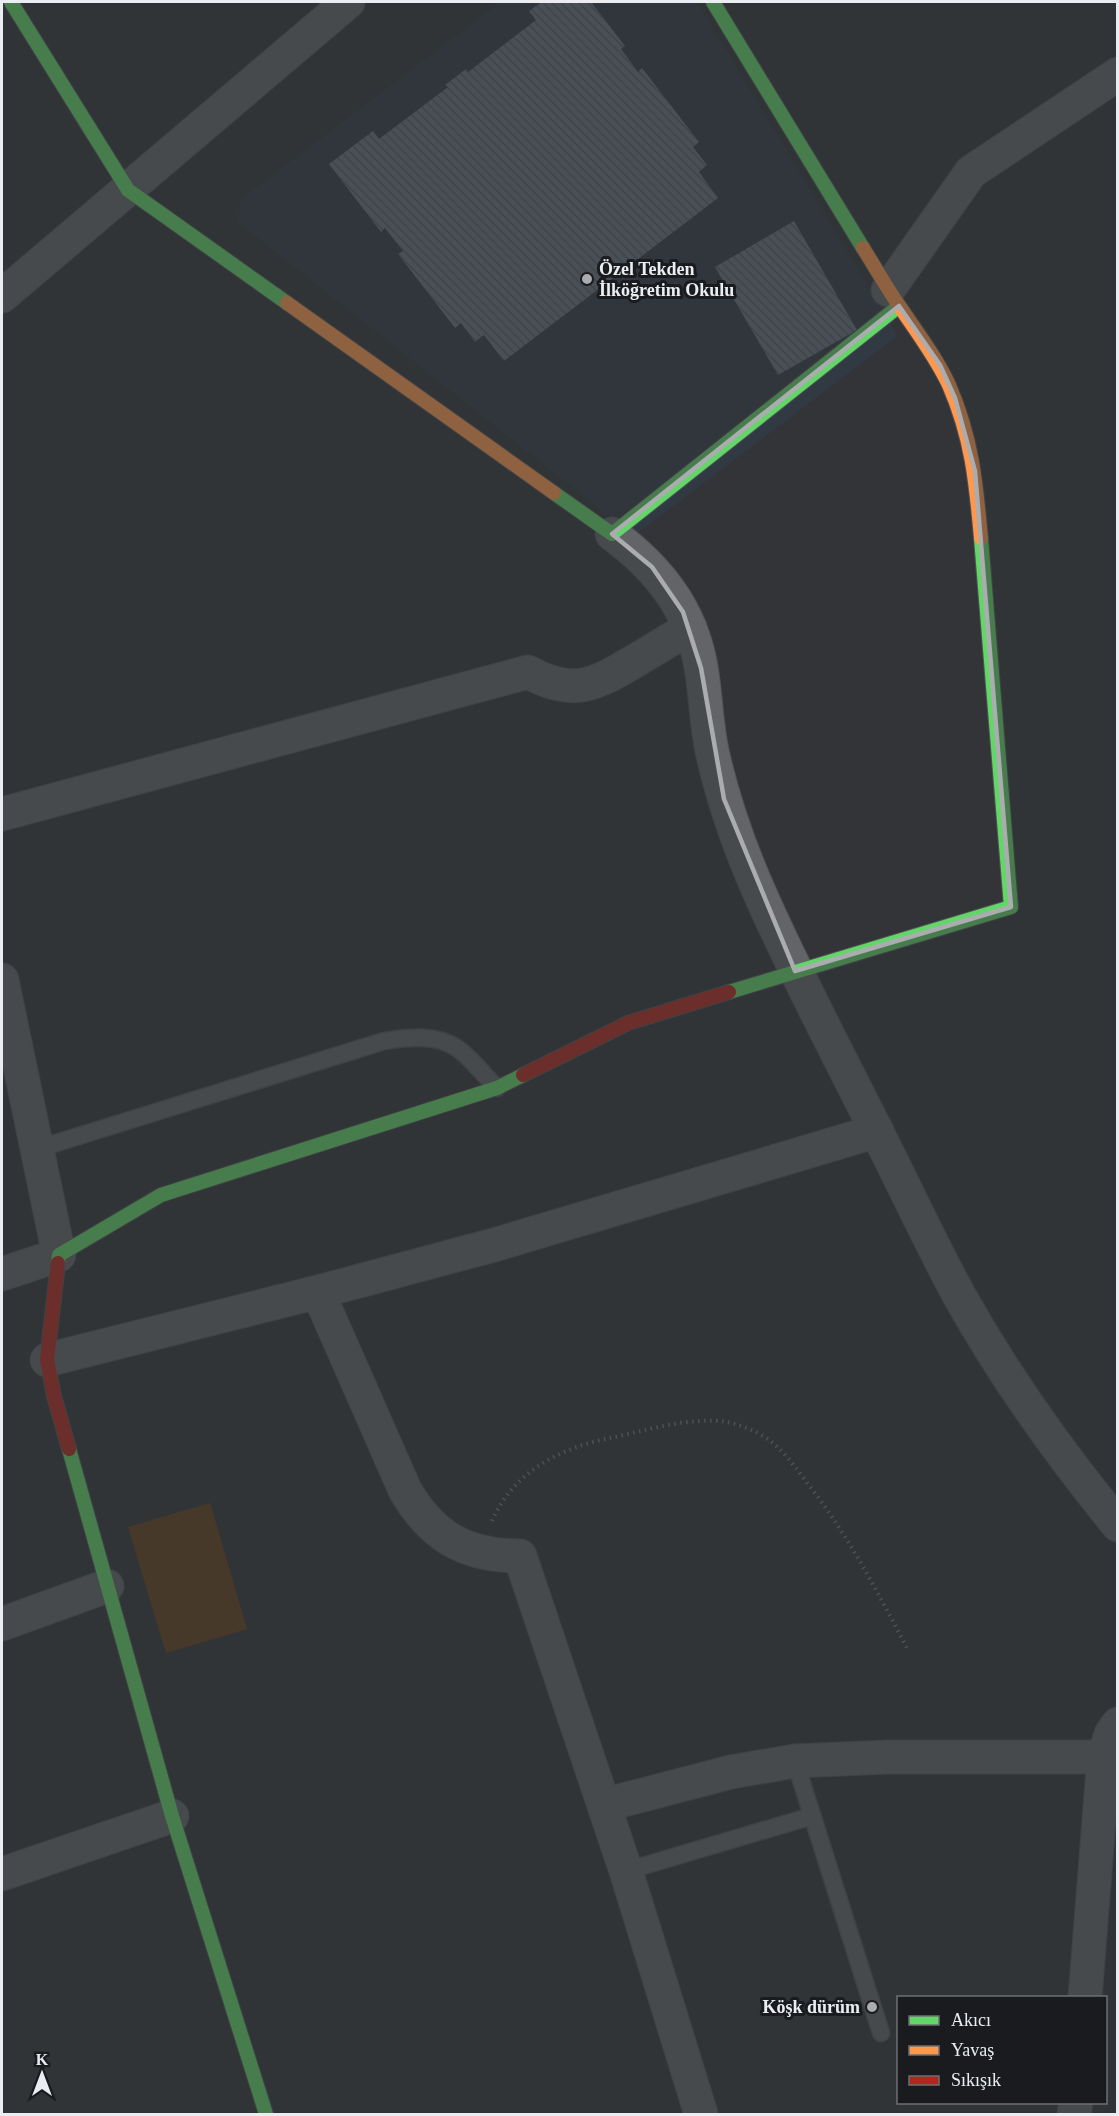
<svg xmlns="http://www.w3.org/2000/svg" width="1119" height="2116" font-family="'Times New Roman',serif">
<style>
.built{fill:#313943}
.grass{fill:#603e1b}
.building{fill:url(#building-back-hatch)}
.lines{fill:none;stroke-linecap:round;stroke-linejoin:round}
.lane-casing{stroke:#505355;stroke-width:19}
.street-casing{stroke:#505355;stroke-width:35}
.fast-casing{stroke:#505355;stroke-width:16}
.slow-casing{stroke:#505355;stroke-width:16}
.jam-casing{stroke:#505355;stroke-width:16}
.path{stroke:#717274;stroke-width:4;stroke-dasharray:1.5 4.5;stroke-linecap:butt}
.lane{stroke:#626467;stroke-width:16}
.street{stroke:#626467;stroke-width:33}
.fast{stroke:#63d668;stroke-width:14}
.slow{stroke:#ff974d;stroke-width:14}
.jam{stroke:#b3261e;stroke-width:14}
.marked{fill:none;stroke:#aaacb0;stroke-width:4.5;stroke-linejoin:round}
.poi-dot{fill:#aaacb0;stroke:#191b1e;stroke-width:2}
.labels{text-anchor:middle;stroke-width:6;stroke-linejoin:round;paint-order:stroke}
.poi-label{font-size:18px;font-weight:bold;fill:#eaedf1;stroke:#191b1e;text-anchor:start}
</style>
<defs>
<pattern id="building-back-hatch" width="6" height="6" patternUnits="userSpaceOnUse" patternTransform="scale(1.5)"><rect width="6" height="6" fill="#646f7d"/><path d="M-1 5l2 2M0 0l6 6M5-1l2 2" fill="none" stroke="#545960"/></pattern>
</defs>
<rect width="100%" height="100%" fill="#323437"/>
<path class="built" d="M501,2H697L898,336L634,536L238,222L241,199Z"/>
<path class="grass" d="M210,1503L247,1629L166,1653L128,1527Z"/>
<g class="building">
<path d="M542,2H591L625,46L621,49L638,72L642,68L699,142L693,147L707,165L699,172L718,198L504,361L484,335L475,342L461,323L455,328L398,254L403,251L385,228L381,232L329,164L373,131L379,139L448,87L445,85L466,69L468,72L536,20L529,11Z"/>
<path d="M794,221L857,330L778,375L715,267Z"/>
</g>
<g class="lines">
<defs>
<g id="lane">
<path d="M37,1149L384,1041C407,1037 436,1034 457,1048C471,1058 485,1076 497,1088"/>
<path d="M795,1761L881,2033"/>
<path d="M626,1871L812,1816"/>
</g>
<g id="street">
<path d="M888,290L971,172L1118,74"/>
<path d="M2,296L348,2"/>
<path d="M612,534C658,568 691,609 701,667C706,695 706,723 712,751C723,801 740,849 761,896C796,975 837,1052 876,1130C904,1185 930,1242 960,1297C1005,1377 1059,1453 1118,1525"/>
<path d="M2,814L528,672C572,696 593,686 633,662C652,651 671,639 690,628"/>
<path d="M2,980L59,1255L2,1274"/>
<path d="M318,1292L405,1490C432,1537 466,1556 520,1556L626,1871L701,2114"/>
<path d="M47,1360L318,1292L494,1245L877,1131"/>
<path d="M2,1624L107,1586"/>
<path d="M604,1805L731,1772L795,1761L888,1757H1118"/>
<path d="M2,1874L172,1816"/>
<path d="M1085,1998L1104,1757L1111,1734L1118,1724"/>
<path d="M1074,2114L1076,2102"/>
</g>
<g id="fast">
<path d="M11,2L128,190L287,303"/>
<path d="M713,2L863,248"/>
<path d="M554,493L612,534L899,306"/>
<path d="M729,992L1011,907L981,538"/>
<path d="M58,1263L59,1255L161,1195L497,1088L523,1075"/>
<path d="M69,1449L172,1816L266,2114"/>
</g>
<g id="slow">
<path d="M863,248C875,267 887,288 900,307C917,332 936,357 949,385C972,438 976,482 981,538"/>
<path d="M287,303L554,493"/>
</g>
<g id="jam">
<path d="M523,1075L628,1023L729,992"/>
<path d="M58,1263L47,1360L54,1396L69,1449"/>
</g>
</defs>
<use href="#lane" class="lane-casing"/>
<use href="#street" class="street-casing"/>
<use href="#fast" class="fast-casing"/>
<use href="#slow" class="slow-casing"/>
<use href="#jam" class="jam-casing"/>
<path class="path" d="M492,1521C513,1472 560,1448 610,1438C645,1431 691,1416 727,1422C741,1425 757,1431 769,1440C785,1452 796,1468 808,1484C848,1535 877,1591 907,1648"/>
<use href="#lane" class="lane"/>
<use href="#street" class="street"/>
<use href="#fast" class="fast"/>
<use href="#slow" class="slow"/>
<use href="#jam" class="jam"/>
</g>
<path d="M0 0H1119V2116H0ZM899,306L940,365L955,398L975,471L1011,907L795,971L724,799L701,668L683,612L652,567L612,534Z" fill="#323437" fill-opacity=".55" fill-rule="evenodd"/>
<path class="marked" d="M899,306L940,365L955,398L975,471L1011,907L795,971L724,799L701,668L683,612L652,567L612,534Z"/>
<g class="poi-dot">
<circle cx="587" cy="279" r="6"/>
<circle cx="872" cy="2007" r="6"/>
</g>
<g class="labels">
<g class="poi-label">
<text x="599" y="275">Özel Tekden<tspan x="599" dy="21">İlköğretim Okulu</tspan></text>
<text x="860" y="2013" text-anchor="end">Köşk dürüm</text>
</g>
</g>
<rect width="1119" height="2116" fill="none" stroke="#eaedf1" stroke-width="6"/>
<rect x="897" y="1996" width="210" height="108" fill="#191b1e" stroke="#6d6f72" stroke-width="1.5"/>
<rect x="909" y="2016" width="30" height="9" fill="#63d668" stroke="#6d6f72" stroke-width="1.5"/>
<text x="951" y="2026" font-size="18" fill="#eaedf1">Akıcı</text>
<rect x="909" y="2046" width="30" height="9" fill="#ff974d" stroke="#6d6f72" stroke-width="1.5"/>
<text x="951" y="2056" font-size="18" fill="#eaedf1">Yavaş</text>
<rect x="909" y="2076" width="30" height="9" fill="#b3261e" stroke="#6d6f72" stroke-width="1.5"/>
<text x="951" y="2086" font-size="18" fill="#eaedf1">Sıkışık</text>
<g transform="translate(42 2074)" stroke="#191b1e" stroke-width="4.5" paint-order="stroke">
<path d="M0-4.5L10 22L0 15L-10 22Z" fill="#eaedf1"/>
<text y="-9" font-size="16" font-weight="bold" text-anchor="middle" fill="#eaedf1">K</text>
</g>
</svg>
